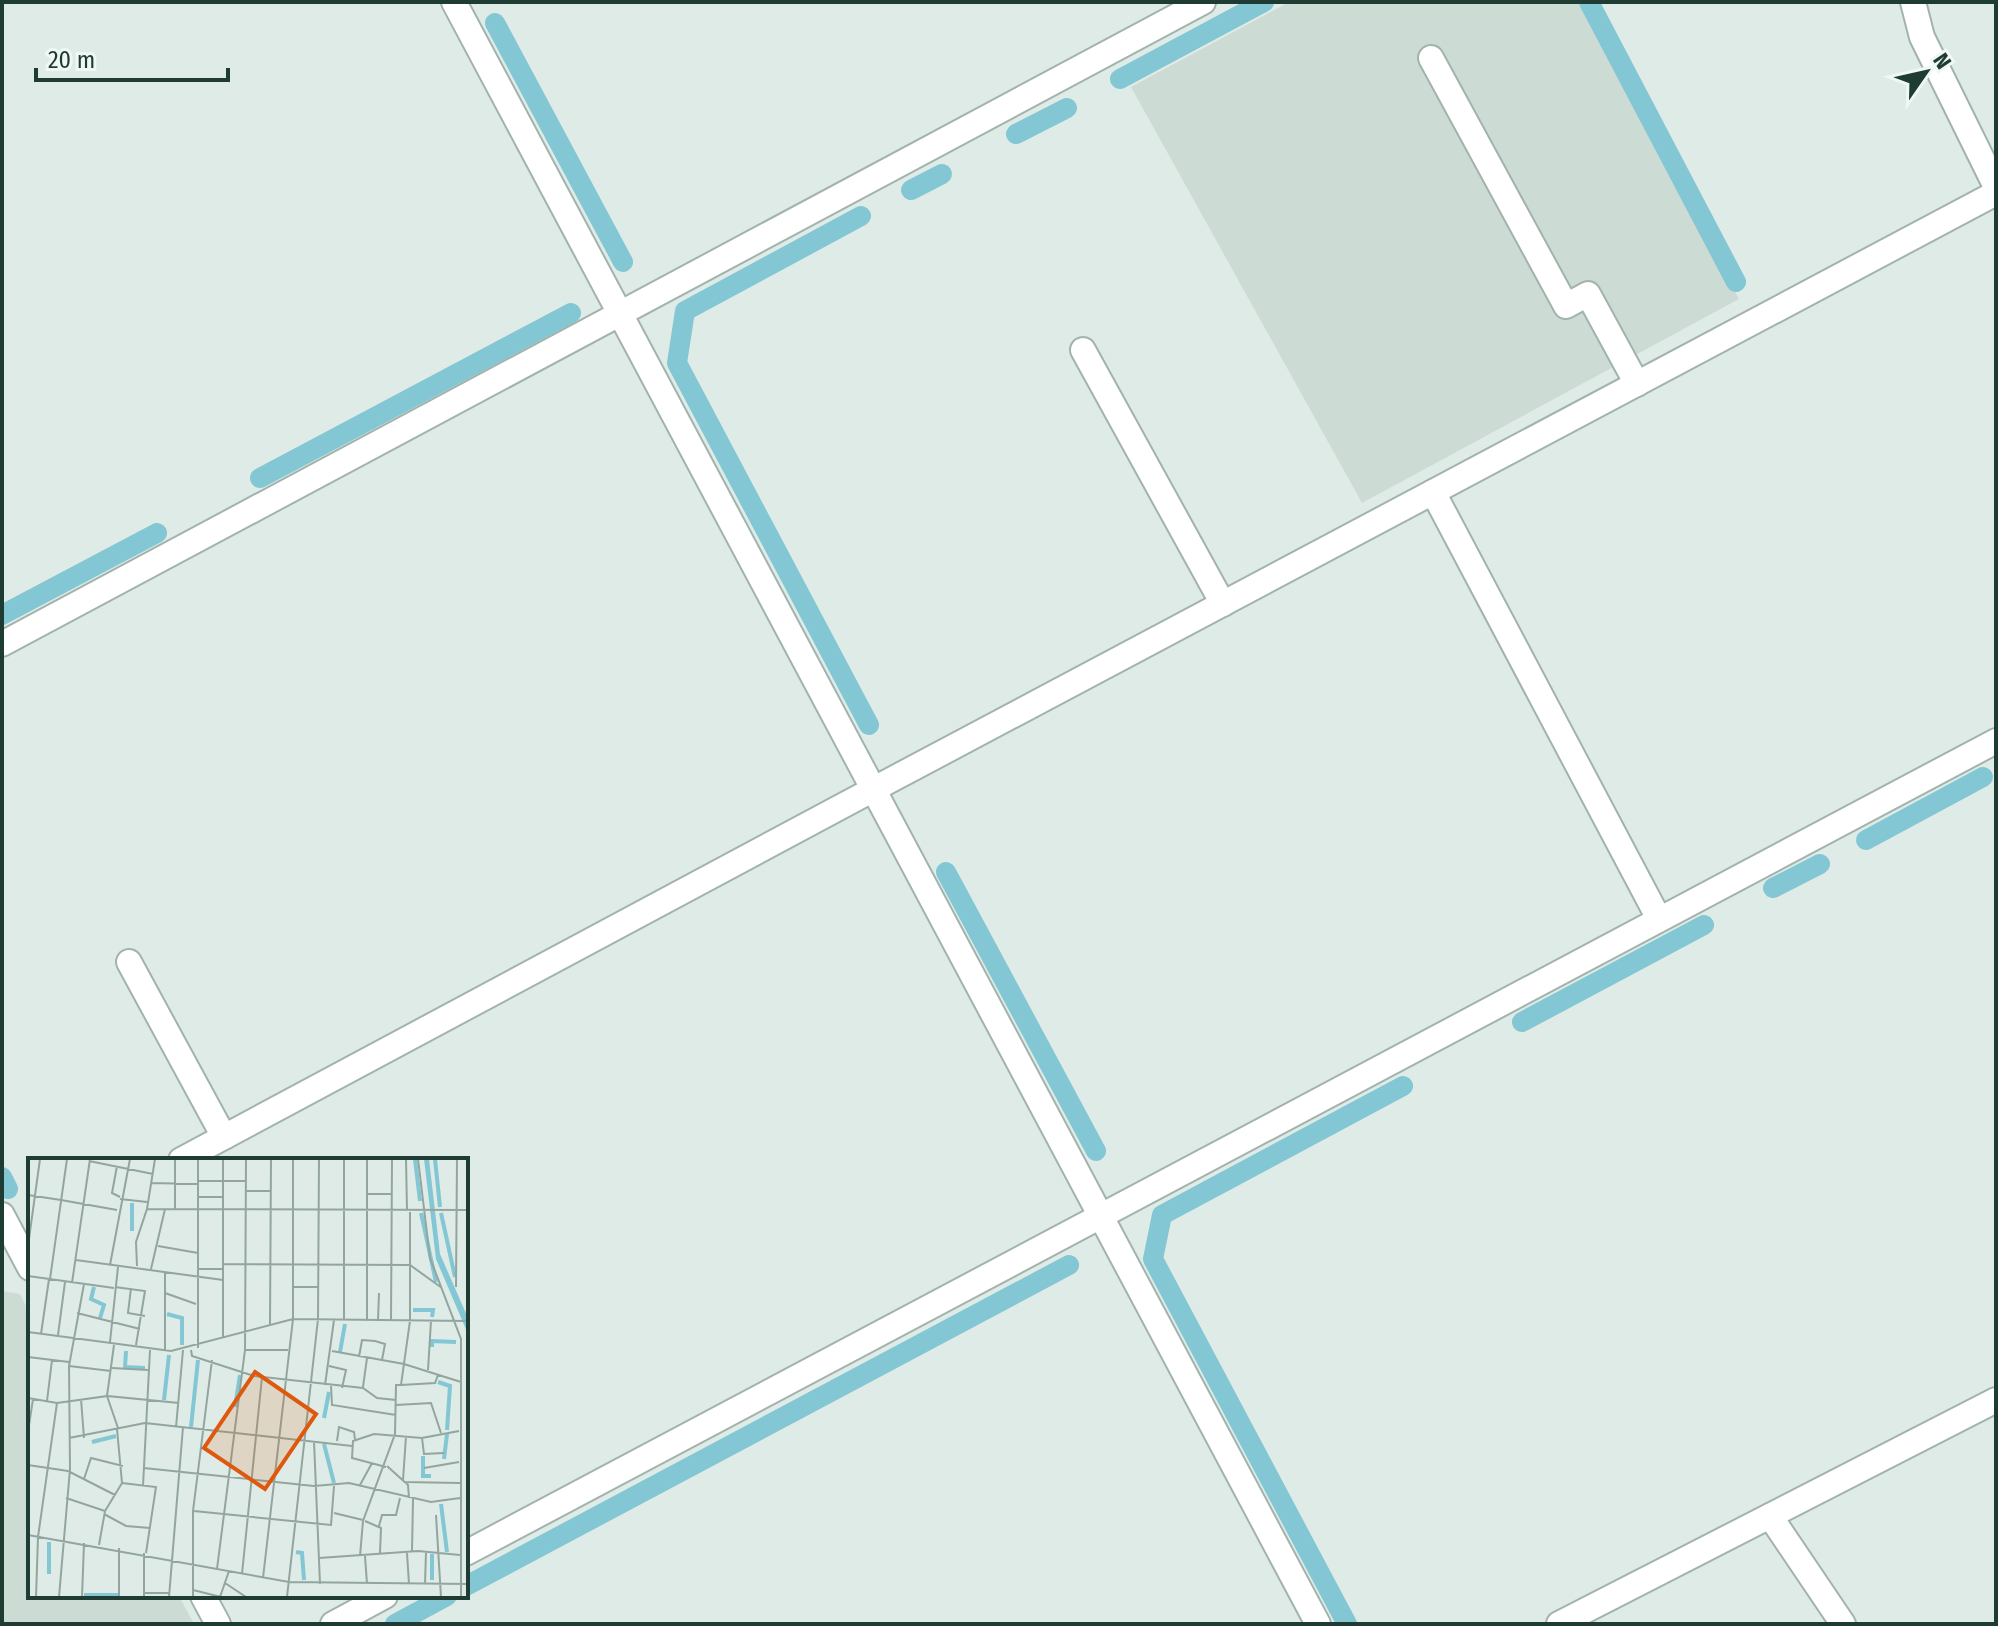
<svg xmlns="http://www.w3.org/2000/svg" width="1998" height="1626" font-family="'Fira Sans Condensed',sans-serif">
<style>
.built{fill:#cddbd5}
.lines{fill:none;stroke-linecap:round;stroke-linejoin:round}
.stream{stroke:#83c6d4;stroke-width:20}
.service-casing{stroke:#a2b3ad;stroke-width:28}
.minor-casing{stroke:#a2b3ad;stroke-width:28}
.tertiary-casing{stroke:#a2b3ad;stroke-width:28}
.service{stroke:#fff;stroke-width:24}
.minor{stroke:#fff;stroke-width:24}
.tertiary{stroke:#fff;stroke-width:24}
.inset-river{fill:none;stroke:#83c6d4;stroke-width:4}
.inset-road{fill:none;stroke:#92a59f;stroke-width:2}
.view{fill:#de580e;fill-opacity:0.15;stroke:#de580e;stroke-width:4}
.inset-edge{fill:none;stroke:#1f3c34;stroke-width:4}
</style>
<rect width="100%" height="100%" fill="#dfebe6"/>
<g class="built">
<path d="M1289,2H1582L1739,299L1362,503L1131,87Z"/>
<path d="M2,1291L20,1294L30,1314V1596H179L194,1624H2Z"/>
</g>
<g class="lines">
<g class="stream">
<path d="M1589,2L1736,282"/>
<path d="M495,23L623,262"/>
<path d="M1120,79L1264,2"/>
<path d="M1016,134L1067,108"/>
<path d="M911,190L942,174"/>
<path d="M861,216L685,311L677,363L869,725"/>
<path d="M260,478L571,313"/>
<path d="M2,615L157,533"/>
<path d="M1866,840L1983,777"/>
<path d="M946,872L1096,1151"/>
<path d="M1773,888L1820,864"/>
<path d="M1522,1022L1704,925"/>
<path d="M2,1177L8,1189"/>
<path d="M466,1586L1069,1265"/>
<path d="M395,1624L447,1596"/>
<path d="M1347,1624L1153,1259L1162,1215L1403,1086"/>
</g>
<defs>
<g id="service">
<path d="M1431,58L1566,306L1588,294L1637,384"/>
<path d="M1083,350L1223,604"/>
<path d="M129,962L224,1137"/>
<path d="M1770,1516L1843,1624"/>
</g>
<g id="minor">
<path d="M454,2L1318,1624"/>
<path d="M1913,2L1922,37L1996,187"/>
<path d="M1433,492L1659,919"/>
<path d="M2,644L1203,2"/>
<path d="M181,1160L874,789L1996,193"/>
<path d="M2,1215L30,1268"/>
<path d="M466,1553L1996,741"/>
<path d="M203,1596L218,1624"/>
<path d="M333,1624L385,1596"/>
</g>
<path id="tertiary" d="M1559,1624L1996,1400"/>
</defs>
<use href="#service" class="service-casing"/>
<use href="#minor" class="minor-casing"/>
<use href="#tertiary" class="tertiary-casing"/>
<use href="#service" class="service"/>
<use href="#minor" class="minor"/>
<use href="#tertiary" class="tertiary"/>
</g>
<g transform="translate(28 1158)">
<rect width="440" height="440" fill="#dfebe6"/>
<path d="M396,1H401L412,96L440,160V176L408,101Z" fill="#83c6d4"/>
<path class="inset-river" d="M387,1L392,43M407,1L412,49M104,45V73M393,55L408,124M413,55L427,119M66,129L63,141L76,147L72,160M385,152H405L404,159M139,156L154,160V187M404,189V183L428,184M98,193L97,209L117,210M312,194L317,166M410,224L422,228L419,272M136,242L141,197M207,249L212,217M296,260L301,234M163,269L170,202M64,284L88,278M296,286L306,325M395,298V318H403M416,301L419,276M413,346L419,394M268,394L274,395L276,422M404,396V422M21,416V384M56,437H90"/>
<path class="inset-road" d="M378,1L379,52M390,1L402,100L433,181V439M61,3L125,16M89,8L84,35L92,39M170,23H218M123,25L170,26M218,33H243M339,36H364M0,37L33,42M170,39H195M92,41L119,44M33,42L89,52M119,51L127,1M147,51V1M0,88L12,1M130,88L170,95M48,102L195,122M195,106L382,107L414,130M82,107L102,1M109,108L108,84L119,51L440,52M123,111L137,51M170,111H195M0,118L86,130M22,121L39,1M44,125L62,1M87,129L117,133L108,187M265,129H290M428,129L429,1M103,130L100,155L117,158M137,135L168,146M49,155L112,171M316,162V1M339,162V1M350,162L351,135M363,162L364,1M242,166L243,1M0,174L143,193L265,161L440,163M13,176L21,121M30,177L37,124M195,180V1M82,184L90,109M170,190V1M163,192L164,198L226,218L335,230L349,240L368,242M217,192H260M137,193V114M304,193L376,206L433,224M0,199L41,204M331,199L334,182L347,183L357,186L354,202M41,208L83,213M301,208L318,212L314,230M84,210L120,212M400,212L403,163M297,227L306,162M373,227L407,225L410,217M303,228L304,247L368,257M335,229L339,200M0,240L29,245L79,238L86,187M53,241L56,280M19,243L24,202M368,247L403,245L413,275M117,265L324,288M148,269L155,192M90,270L79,238L151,245M0,274L5,241M41,280L117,265M394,280L396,296L416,295M286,283L292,426M309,283L311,269L326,274L327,282M0,307L40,313L87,337M359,308L380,327L381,340M358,309L324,300L325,283L346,276L394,280L431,273M116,310L286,328L321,325L403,344L432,340M396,310L431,304M56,321L63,300L95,308M375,322L378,278M376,324L432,325M94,325L128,329L118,395M332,327L344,305M115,328L122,192M38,340L77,353M166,353L303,367L306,328M306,355L335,362M76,356L98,368L122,370M408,357L413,439M337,363L353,370L352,395M351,368L354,357H368L372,340M0,377L261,424L440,426M71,387L77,353L94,325L89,271M91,390V439M384,393L385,341M379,395L381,426M332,398L335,363L367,276L368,227H373L382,163V54M337,398L339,426M291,400L390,393L432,397M189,411L217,192L218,1M214,416L234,219M235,420L265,161V1M197,425L218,439M397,426L398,394M165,432L193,439M116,435H141M8,439L10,379L29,245M31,439L42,311L41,208L56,126M54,439L56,385M116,439V395M141,439L155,269M165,439V353L184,202M192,439L201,413M259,439L290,161L291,1"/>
<path class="view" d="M227,214L288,256L237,331L176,290Z"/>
<rect width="440" height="440" class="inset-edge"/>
</g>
<rect width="1998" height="1626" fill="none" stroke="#1f3c34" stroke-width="8"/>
<g transform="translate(1926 72) rotate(56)" stroke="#eff8f3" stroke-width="6" paint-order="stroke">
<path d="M0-6L14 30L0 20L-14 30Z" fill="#1f3c34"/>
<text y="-12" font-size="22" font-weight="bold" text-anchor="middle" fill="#1f3c34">N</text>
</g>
<path d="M36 68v12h192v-12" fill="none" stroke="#1f3c34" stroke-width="4"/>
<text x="48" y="68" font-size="24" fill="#1f3c34" stroke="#eff8f3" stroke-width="6" paint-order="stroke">20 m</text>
</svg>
